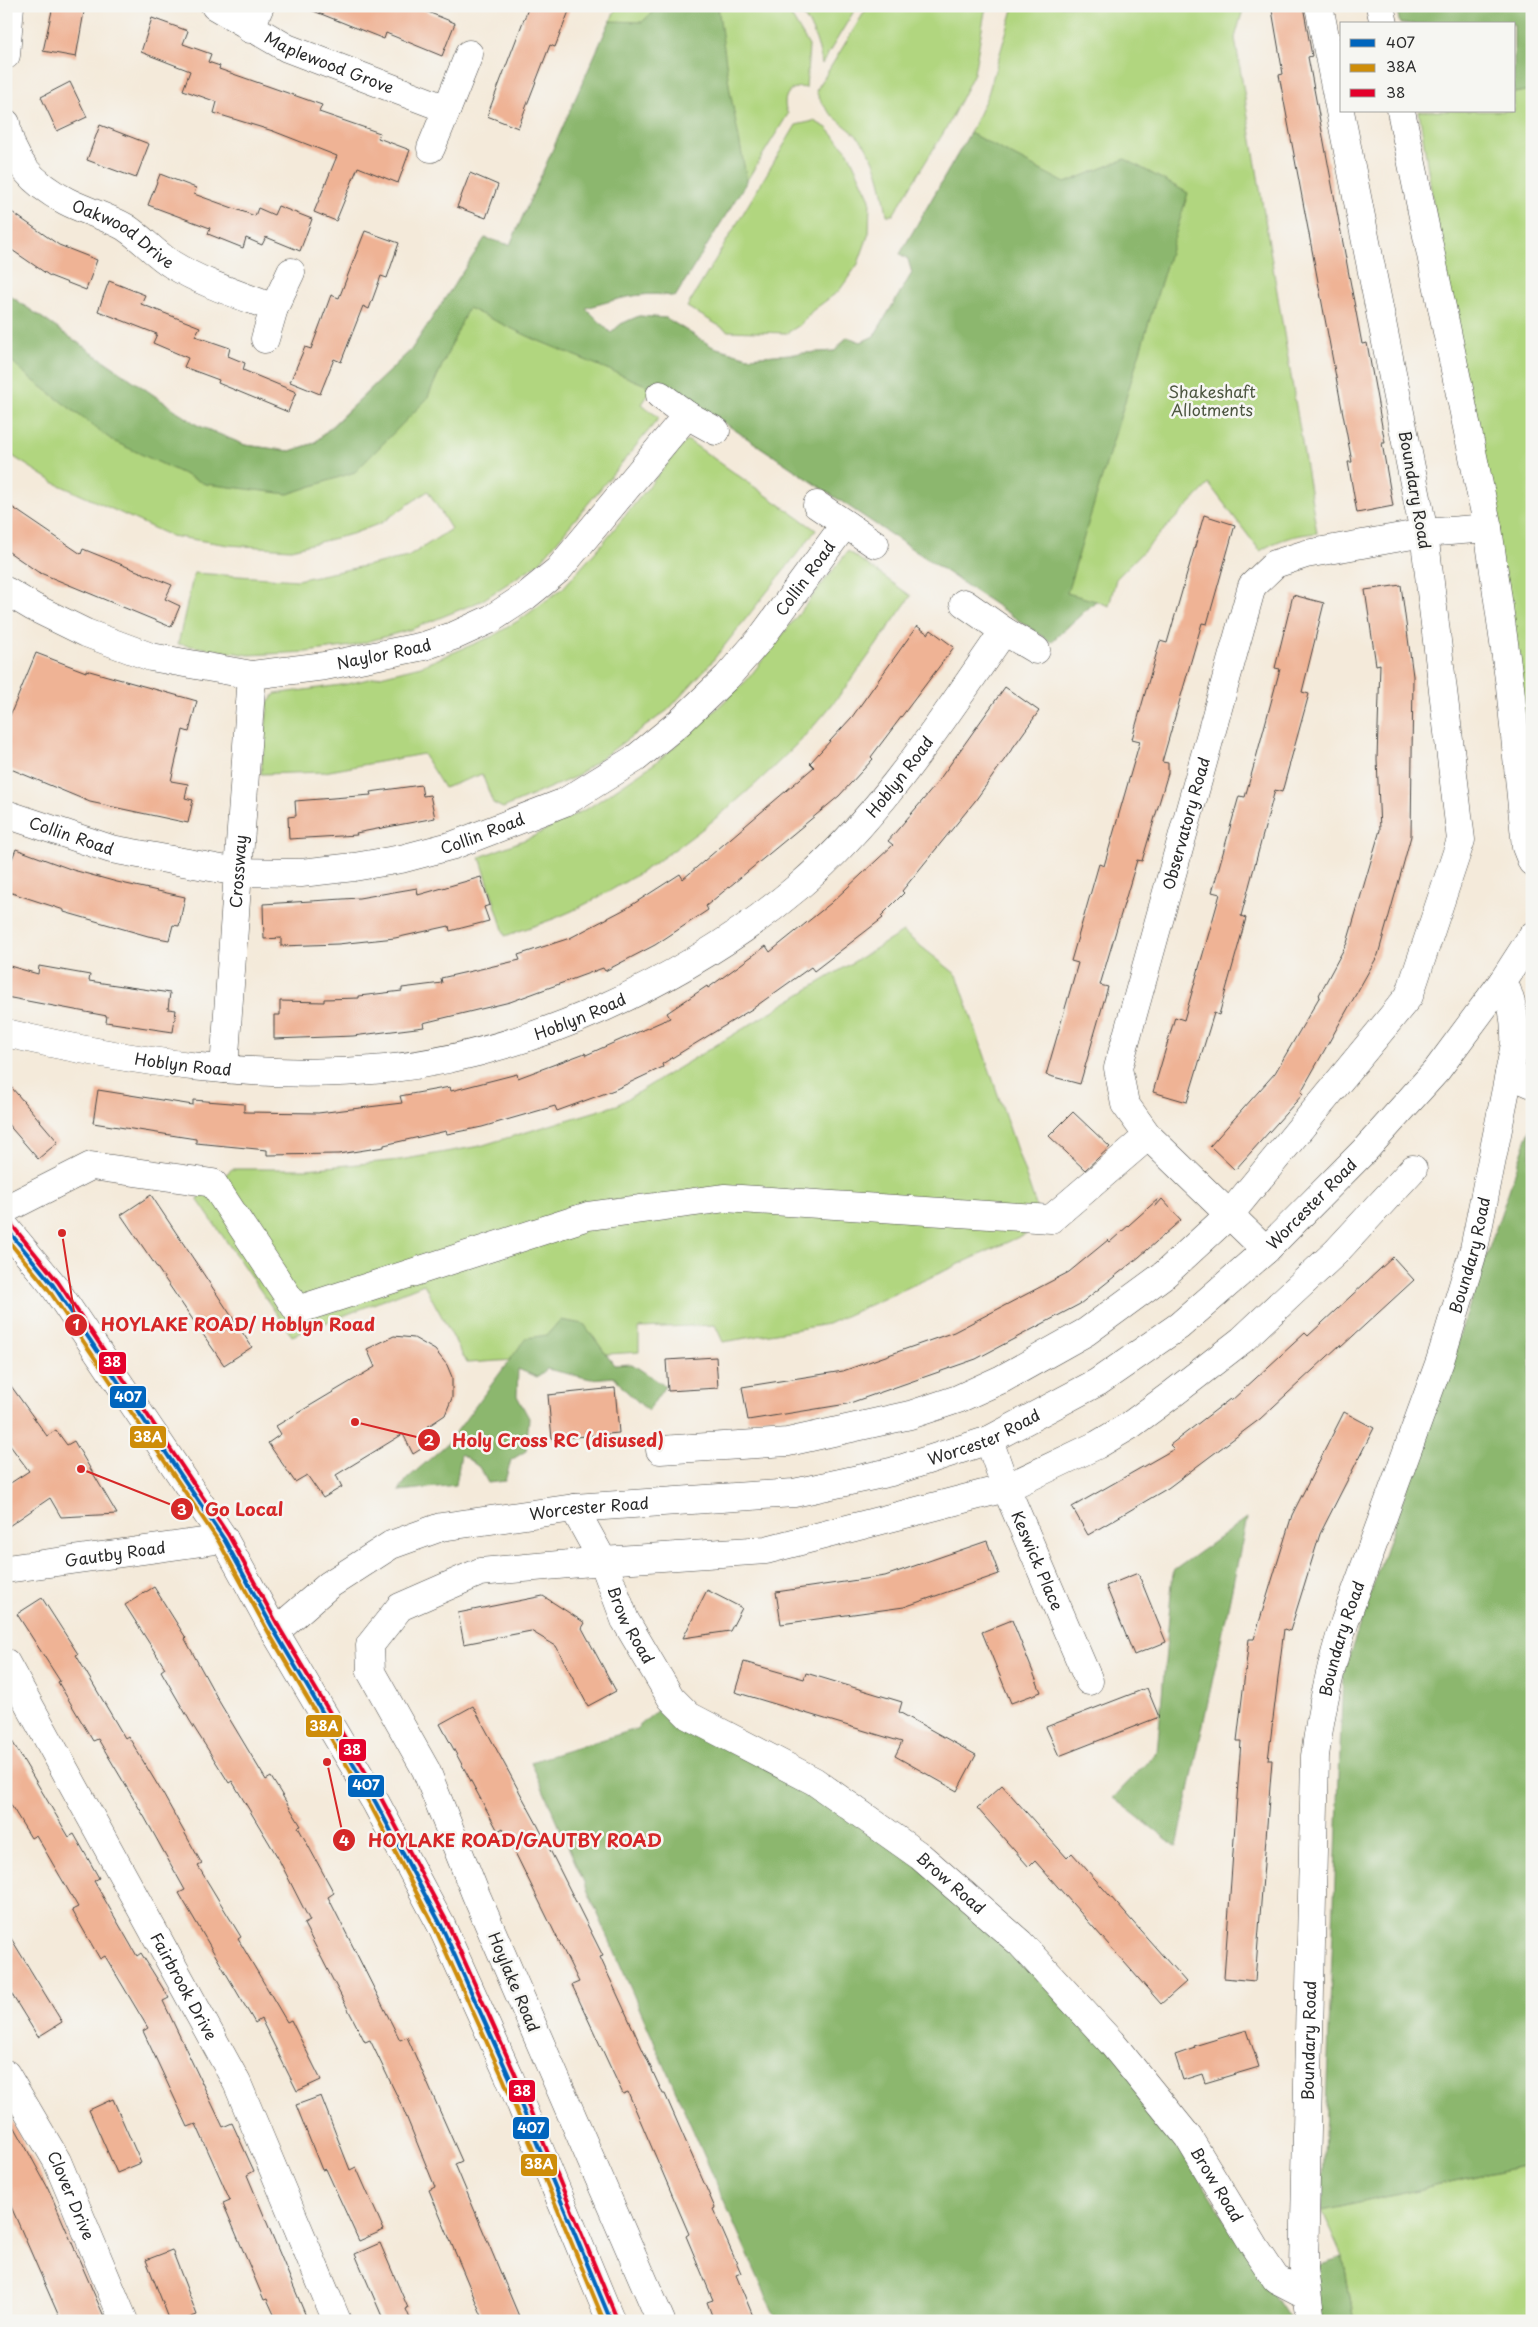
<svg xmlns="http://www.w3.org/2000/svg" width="1538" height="2327" font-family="'Playpen Sans',sans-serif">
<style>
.green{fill:#b1d67f;stroke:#6e8055}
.forest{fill:#8cb76e;stroke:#5c714c}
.building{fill:#efb395}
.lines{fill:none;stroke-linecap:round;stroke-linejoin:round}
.minor-casing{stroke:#494845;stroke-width:29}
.major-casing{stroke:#494845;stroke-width:29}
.minor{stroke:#fff;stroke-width:28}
.major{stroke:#fff;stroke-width:28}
.bus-1-casing{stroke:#f6f6f2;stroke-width:8}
.bus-2-casing{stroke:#f6f6f2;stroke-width:8}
.bus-3-casing{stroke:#f6f6f2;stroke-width:8}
.bus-1{stroke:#0065bd;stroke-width:4}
.bus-2{stroke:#ce8d09;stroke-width:4}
.bus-3{stroke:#e4002b;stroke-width:4}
.labels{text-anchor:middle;stroke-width:5;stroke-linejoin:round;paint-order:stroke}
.street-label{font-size:16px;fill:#2b2b2b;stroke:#f6f6f2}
.park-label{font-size:16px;fill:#4c5640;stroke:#f6f6f2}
.leader{fill:none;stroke:#d62828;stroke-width:2}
.callout-dot{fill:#d62828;stroke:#f6f6f2;stroke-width:2}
.mark-label{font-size:15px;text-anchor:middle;font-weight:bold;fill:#fff}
.callout-label{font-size:18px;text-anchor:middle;font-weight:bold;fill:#d62828;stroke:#f6f6f2;stroke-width:5;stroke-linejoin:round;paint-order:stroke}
.line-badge{stroke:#f6f6f2;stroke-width:2}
.badge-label{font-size:14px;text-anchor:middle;font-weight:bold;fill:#fff}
</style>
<rect width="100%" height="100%" fill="#f6f6f2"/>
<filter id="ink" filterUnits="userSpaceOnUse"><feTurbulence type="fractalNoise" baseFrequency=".02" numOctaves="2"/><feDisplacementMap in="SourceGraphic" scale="10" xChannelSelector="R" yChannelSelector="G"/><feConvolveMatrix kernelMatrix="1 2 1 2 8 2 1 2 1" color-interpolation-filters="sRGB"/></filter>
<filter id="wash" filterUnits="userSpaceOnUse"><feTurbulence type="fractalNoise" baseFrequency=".0096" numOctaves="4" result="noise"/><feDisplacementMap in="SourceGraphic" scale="20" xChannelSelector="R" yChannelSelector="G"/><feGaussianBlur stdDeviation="1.12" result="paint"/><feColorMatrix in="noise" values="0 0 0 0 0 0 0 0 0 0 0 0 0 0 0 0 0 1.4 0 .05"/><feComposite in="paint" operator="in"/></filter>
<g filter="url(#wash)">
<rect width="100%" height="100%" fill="#f4eada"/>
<g class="green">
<path d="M617,6H783L787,9L809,46L806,88C789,84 780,99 788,114L675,297C647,290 613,298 586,308L611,333L621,324L639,316L666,318L713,347L748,357L835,351L847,337L861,342L874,336L912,273L908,259L900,254L970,133L988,94L1014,6H1244L1235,38L1317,533C1295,535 1279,539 1260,551L1209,484L1116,579L1109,606L1096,601L1051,642L659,379L642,404L659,418L539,563L481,601L412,629L352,646L306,652L249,655L178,644L194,573L297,580L408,557L451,529L428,491L381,523L352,534L291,549L229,545L171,536L55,483L6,452V293L197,425L245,445L290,451L314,443L411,350L485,238L510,245Z"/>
<path d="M795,6H857L822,64C817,39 813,25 795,6Z"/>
<path d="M868,6H986L974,73L947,127L893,215H887C883,191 879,166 865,145C849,124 827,119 816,91Z"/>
<path d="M1532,90V847L1419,111H1514V93Z"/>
<path d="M814,121L827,128L848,152L870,199L869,233L858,264L839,291L812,311L800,325L787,333L728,331L687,307L796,125Z"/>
<path d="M689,441L816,530L710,664L668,710L575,777L503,808L493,803L482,774L444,788L423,754L324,772L261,774L268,703L275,694L348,684L421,666L493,636L521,619L563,588L597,550L685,442Z"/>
<path d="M848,551L911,596C879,640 848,689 811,729C742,803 663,866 572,911C551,921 527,928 505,936L480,857L534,836L590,807L655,763L692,732L747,680Z"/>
<path d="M903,932L957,975L1043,1226L828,1324L723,1342L715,1325L639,1328V1352L467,1363L424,1284L292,1336L197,1199L232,1169H307L400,1160L480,1146L617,1105Z"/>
<path d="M1532,2164V2321H1354L1343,2257L1322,2210Z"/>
</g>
<g class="forest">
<path d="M659,6H718L730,91L747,181L675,297C646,289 615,300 586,308L611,333L621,324L639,316L666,318L713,347L748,357L835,351L847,337L861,342L874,336L912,273L908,259L900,254L970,133L1065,183L1125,159L1188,193L1067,593L1096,601L1051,642L659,379L653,388L534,339L468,308L427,399L355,472L288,494L205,484L113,441L30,378L6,356V293L197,425L245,445L290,451L315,443L411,350L485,238L510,245L610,21L642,22Z"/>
<path d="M1396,6H1532V90L1514,93V24H1400Z"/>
<path d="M1530,1129L1532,2164L1322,2210L1343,1674Z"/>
<path d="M560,1320L584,1324L614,1365L632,1364L665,1386L648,1411L623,1388L615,1377L591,1379L547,1369L537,1377L518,1369L517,1396L529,1418L526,1451L511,1460L505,1481L488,1483L479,1467L461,1454L456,1485L399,1491L407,1479L448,1443L526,1338L547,1335Z"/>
<path d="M1247,1518L1177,1847L1113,1798L1157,1752L1173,1571Z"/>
<path d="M671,1698L920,1856L1111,2042L1291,2321H777L531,1762L636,1729Z"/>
<path d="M1343,2257L1354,2321H1311L1304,2269Z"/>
</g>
<g id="blocks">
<g class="building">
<path d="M53,6H85L76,57L43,51Z"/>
<path d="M306,6H413L455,23L442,56L386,33L384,39L306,8Z"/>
<path d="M529,6H571L555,47L550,45L518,128L487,116Z"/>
<path d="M1292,6H1303L1312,56L1308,57L1362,344L1367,343L1385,443H1382L1393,506L1357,513L1348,462H1352L1279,75L1283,74L1272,10Z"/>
<path d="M152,18L188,31L183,44L211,54L208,62L220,66L219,69L322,105L319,112L380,133L378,138L410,150L398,183L358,167L336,221L314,212L337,156L273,131L214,113L217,102L183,90L190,71L141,52Z"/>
<path d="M70,82L87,117L57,131L41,97Z"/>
<path d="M100,125L149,144L136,178L87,160Z"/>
<path d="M470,173L498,185L486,218L457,207Z"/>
<path d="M160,174L196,188L194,194L255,216L258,208L274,215L278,206L312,219L300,251L266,237L262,245L246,238L243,248L208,234L210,228L148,205Z"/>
<path d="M6,208L59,245L97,260L86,290L50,276L6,246Z"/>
<path d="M365,231L399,243L387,278L381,276L369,309L363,306L341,362L334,359L320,394L290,382L305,347L311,349L331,295L339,298Z"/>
<path d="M109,281L145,295L141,304L200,327L195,336L230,348L228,356L245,363L243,370L296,392L288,412L218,383L219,380L184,367L188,358L153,343L157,334L98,311Z"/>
<path d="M6,503L81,554L83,549L172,585L165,599L180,606L171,627L38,572L6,550Z"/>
<path d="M1204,515L1235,525L1207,624L1202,623L1162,762L1168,763V773L1142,861L1137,860L1100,985L1108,987L1080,1084L1046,1075L1078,963L1071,961L1099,864L1104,866L1140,741L1132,739L1160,641L1167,643Z"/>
<path d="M1401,585L1413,676L1411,836L1401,873L1378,955L1301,1092L1303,1094L1235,1170L1210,1146L1275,1073L1320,996L1319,995L1347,943L1380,830L1377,759L1380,664L1376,665L1365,590Z"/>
<path d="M1293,595L1324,603L1302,692L1309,694L1282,792L1275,790L1241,916L1246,918L1219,1015L1214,1013L1187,1102L1153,1092L1175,1017L1184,1020L1209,933L1220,894L1212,892L1239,796L1245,797L1256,758L1280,669L1275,668Z"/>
<path d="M917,626L928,634L931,630L954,647L871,757L873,759L839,796L706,906L708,910L655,945L605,971L603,968L510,1002L423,1023L424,1027L353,1036L274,1039V1015H280V1001L324,1002V999L359,998V996L402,991V988L442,983L441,978L520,960L518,955L570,938L627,908L680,874L683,879L814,767L810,763L852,717Z"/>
<path d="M36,653L86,672V670L197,701L189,732L183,730L171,781L188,784L185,798L193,800L188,823L90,802L6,767V725Z"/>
<path d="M1005,687L1039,711L975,801L902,891L904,893L881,916L883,918L814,971L811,967L752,1009L662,1064L663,1067L614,1090L557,1111L555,1106L482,1127L447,1134L446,1131L384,1145V1147L339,1154L267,1155V1150L196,1143V1139L93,1123L98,1090L193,1105V1100L244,1104V1112L318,1113L402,1103L400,1096L450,1087L451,1091L517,1074L518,1078L585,1053L586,1055L670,1018L667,1013L707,986L708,988L766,946L770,952L831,903L893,845L888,841L934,787Z"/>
<path d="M421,785L423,796L430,795L435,818L356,833L357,835L289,839L288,817L296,816L295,801L371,795L370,792Z"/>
<path d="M16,849L73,870L117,882L185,897L179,926L173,925L169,940L148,936L64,912V910L6,891V874Z"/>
<path d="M481,877L490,905L484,907L489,921L450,931L449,926L395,938L338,944L281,946V938L264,939L263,904L359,898L417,888L418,895Z"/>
<path d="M6,965L38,974L39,966L90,975L89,981L170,993L168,1009L176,1010L173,1032L106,1022L107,1016L6,997Z"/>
<path d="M6,1081L58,1142L38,1159L6,1122Z"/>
<path d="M1073,1112L1110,1147L1085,1170L1049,1136Z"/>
<path d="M151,1195L252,1347L224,1365L121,1215Z"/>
<path d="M1158,1199L1155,1207L1162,1199L1181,1220L1139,1257L1080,1304L976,1359L847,1404L748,1420L742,1387L843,1371L954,1332L1069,1272L1108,1240L1110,1242Z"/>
<path d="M1393,1257L1414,1280L1341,1347L1340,1345L1260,1419L1168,1488L1088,1535L1072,1507L1174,1449L1170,1445L1230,1399L1231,1401L1305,1333L1308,1336Z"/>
<path d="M394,1336L414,1338L435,1350L447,1365L452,1377V1398L445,1415L427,1427L434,1441L413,1454L403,1434L336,1475L342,1487L323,1498L307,1475L295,1482L268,1443L281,1434L276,1426L375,1367L367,1349Z"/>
<path d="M716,1357L718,1388L668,1391L666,1360Z"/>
<path d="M6,1379L47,1436L56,1430L67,1445L74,1441L117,1514L61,1517L50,1498L6,1528V1486L29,1471L6,1440Z"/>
<path d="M615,1388L619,1433L552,1439L548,1395Z"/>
<path d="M1344,1412L1374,1428L1320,1534L1290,1631L1284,1629L1268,1760H1272L1255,1981L1224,1978L1241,1741H1237L1249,1639H1254L1292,1515Z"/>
<path d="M987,1541L999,1574L904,1607L781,1624L776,1592L885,1576Z"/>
<path d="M1138,1573L1166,1642L1134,1655L1106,1586Z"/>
<path d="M154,1587L186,1638L185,1639L220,1703L266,1780L271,1777L301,1826L298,1827L334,1893L328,1897L400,2040L407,2037L462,2161L455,2164L521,2321H484L429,2190L435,2187L402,2106L370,2040L365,2042L304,1924L310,1921L277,1856L232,1781L229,1783L190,1721L161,1671L165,1668L125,1605Z"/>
<path d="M707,1590L742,1608L730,1631L683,1638Z"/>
<path d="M543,1596L585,1623L582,1628L616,1691L588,1706L556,1646L531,1631L464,1644L458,1613Z"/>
<path d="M42,1598L78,1654L76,1655L125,1738L128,1736L163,1794L202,1864L198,1866L241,1937L238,1939L287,2022L291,2020L321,2080L297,2091L261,2019L255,2023L179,1893L185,1890L145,1818L98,1739L93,1741L58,1682L60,1681L17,1614Z"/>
<path d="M1012,1620L1041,1692L1011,1703L982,1632Z"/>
<path d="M744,1662L804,1679L806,1673L902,1702L899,1712L976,1755L957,1791L895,1756L902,1742L735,1692Z"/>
<path d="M1147,1688L1159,1717L1059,1756L1046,1727Z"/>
<path d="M473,1706L538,1826L603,1956L600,1957L663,2094H665L715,2208L713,2209L741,2273L736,2275L755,2321H714L707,2302L713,2300L686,2236L689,2234L628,2092L623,2094L572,1985L579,1982L503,1828L498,1831L440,1724Z"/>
<path d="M6,1731L69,1837L74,1834L99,1878L94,1881L137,1956L141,1953L169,1998L163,2001L223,2127L232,2123L254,2171L247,2175L308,2321H277L267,2299L264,2300L223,2203L230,2200L196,2124L188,2127L143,2031L148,2028L105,1956L100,1959L72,1910L78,1907L36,1835L31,1838L6,1797Z"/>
<path d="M1002,1785L1067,1858L1072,1853L1186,1982L1161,2004L1035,1861L1029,1867L977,1808Z"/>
<path d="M6,1930L62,2022L38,2037L6,1985Z"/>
<path d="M1247,2030L1259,2067L1205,2083L1202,2074L1183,2080L1175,2055L1195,2048L1194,2046Z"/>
<path d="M321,2096L350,2170L356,2167L384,2230L359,2241L326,2169L322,2170L296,2105Z"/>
<path d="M113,2099L141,2163L117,2173L89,2110Z"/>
<path d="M6,2111L48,2188L106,2321H61L6,2195Z"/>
<path d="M380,2243L408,2308L406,2309L411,2321H384L355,2254Z"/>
<path d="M172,2250L197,2315L181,2321H170L146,2260Z"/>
</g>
</g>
</g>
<g filter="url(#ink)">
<use href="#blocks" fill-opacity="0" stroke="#494845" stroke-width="1"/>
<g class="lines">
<defs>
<g id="minor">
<path id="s1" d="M215,6L287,48L447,109L469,54"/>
<path d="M250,29L260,6"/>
<path d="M6,55L10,6"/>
<path id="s2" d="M6,123C11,161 33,184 66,201C85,211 106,216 125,227C142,238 155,254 173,265C204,284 240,295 274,308L265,339"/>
<path d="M431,148L447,109"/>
<path d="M274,308L291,272"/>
<path d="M660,395L687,415L716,431"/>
<path d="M817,505L875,544"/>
<path id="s3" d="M6,591L33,607L86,633L151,657L252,675L325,666L424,646L456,635L491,619L526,596L558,570L687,415"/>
<path d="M964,603L1004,631"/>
<path id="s4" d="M6,814L111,849L238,872L301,873L354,867L401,859L454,845L565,802L636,758L680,722L727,677L761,638L845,524"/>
<path id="s5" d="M6,1033C129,1062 259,1081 385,1069C529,1054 688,980 798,887C882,815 942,720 1004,631L1036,650"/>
<path id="s6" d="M224,1069L252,675"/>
<path d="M1509,1074L1532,1084"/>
<path d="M6,1209L91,1166L213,1183L297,1310L588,1216L725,1198L1051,1219L1148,1136"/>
<path id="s7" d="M1266,1250L1148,1136L1125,1104L1118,1068L1252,586L1275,564L1306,554L1424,533L1488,528"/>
<path id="s8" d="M989,1440L1006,1488L1089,1681"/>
<path d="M660,1450L788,1442L910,1415L958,1399L1002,1379L1086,1332L1165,1274L1230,1214L1409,996L1461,840L1424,533L1319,6"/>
<path id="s9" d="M574,1508L603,1561L625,1620L671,1698L689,1716L814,1781L920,1856L1020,1943L1111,2042L1188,2137L1256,2249L1276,2279L1307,2295"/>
<path id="s10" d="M6,1569L224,1539"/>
<path id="s11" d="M275,1632L329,1585L391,1545L441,1527L574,1508L794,1493L891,1472L989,1440L1098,1382L1179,1326L1266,1250L1364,1151L1437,1070L1503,981"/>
<path id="s12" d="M6,1663L237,2083L337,2321"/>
<path id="s13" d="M6,2074L57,2161L124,2321"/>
<path d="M661,2321L476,1895L426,1770L371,1672L370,1645L400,1607L480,1572L603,1561L766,1550L1006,1488L1097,1445L1129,1426L1171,1395L1242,1340L1292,1293L1336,1252L1413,1169"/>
</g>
<g id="major">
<path d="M1380,6L1384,24"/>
<path d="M1401,111L1488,528L1510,686L1526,847L1532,862"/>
<path d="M6,1228L53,1285L224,1539L275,1632L376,1803L441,1925L509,2076L611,2321"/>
<path id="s14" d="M1311,2321L1304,2269L1315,1756C1321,1710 1330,1666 1345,1621L1440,1361L1474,1249L1515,1044C1516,1021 1513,1002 1503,981L1532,936"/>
</g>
</defs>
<use href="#minor" class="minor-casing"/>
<use href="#major" class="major-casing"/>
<use href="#minor" class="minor"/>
<use href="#major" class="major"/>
<defs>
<path id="bus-1" d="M6,1228L53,1285L224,1539L275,1632L376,1803L441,1925L509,2076L611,2321"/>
<path id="bus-2" d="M6,1238L48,1289L219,1542L270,1635L371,1806L435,1928L503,2078L604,2321"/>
<path id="bus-3" d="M11,1224L58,1282L229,1536L280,1629L382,1800L447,1922L515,2074L617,2319"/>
</defs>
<use href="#bus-1" class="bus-1-casing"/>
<use href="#bus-2" class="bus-2-casing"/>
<use href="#bus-3" class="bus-3-casing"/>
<use href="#bus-1" class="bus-1"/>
<use href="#bus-2" class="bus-2"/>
<use href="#bus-3" class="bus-3"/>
</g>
</g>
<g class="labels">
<g class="street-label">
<text dy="6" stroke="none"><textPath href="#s1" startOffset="128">Maplewood Grove</textPath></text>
<text dy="6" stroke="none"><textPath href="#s2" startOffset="169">Oakwood Drive</textPath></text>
<text transform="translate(1415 490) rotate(80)" y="6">Boundary Road</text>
<text dy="6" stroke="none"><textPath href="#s4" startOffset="909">Collin Road</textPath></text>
<text dy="6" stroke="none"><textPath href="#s3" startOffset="396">Naylor Road</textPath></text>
<text dy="6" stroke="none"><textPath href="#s5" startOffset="990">Hoblyn Road</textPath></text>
<text dy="6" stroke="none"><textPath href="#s7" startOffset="494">Observatory Road</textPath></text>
<text dy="6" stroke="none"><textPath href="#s4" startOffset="489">Collin Road</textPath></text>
<text dy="6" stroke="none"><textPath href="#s4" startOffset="69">Collin Road</textPath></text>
<text dy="6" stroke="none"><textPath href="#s6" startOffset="198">Crossway</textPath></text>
<text dy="6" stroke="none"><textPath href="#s5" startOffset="585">Hoblyn Road</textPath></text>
<text dy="6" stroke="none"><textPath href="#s5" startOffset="180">Hoblyn Road</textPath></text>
<text dy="6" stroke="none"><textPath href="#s11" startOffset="1158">Worcester Road</textPath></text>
<text dy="6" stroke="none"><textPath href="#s14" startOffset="1091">Boundary Road</textPath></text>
<text dy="6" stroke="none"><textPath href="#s11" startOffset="752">Worcester Road</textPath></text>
<text dy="6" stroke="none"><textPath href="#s11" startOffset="348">Worcester Road</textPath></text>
<text dy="6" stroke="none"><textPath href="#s10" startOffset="110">Gautby Road</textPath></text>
<text dy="6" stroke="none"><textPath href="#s8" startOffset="130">Keswick Place</textPath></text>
<text dy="6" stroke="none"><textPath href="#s9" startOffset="130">Brow Road</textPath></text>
<text dy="6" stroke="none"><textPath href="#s14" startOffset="686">Boundary Road</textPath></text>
<text dy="6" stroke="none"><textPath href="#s9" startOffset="551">Brow Road</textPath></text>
<text transform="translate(514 1982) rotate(67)" y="6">Hoylake Road</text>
<text dy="6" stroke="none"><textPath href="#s12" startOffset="369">Fairbrook Drive</textPath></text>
<text dy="6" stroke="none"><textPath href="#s14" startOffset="281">Boundary Road</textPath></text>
<text dy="6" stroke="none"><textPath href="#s9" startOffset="955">Brow Road</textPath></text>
<text dy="6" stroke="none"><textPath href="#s13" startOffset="138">Clover Drive</textPath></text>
</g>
<g class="park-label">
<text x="1212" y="398">Shakeshaft<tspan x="1212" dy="18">Allotments</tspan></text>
</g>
</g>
<path class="leader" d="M62 1233L76 1325M355 1422L429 1440M81 1469L182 1509M327 1762L344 1840"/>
<g class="callout-dot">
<circle cx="62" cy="1233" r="5"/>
<circle cx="355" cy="1422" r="5"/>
<circle cx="81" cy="1469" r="5"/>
<circle cx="327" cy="1762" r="5"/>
<circle cx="76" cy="1325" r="12"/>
<circle cx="429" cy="1440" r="12"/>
<circle cx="182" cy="1509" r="12"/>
<circle cx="344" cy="1840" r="12"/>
</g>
<g class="mark-label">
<text x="76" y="1330">1</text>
<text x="429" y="1446">2</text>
<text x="182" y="1515">3</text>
<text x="344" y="1846">4</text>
</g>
<g class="callout-label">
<text x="238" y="1331">HOYLAKE ROAD/ Hoblyn Road</text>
<text x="558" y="1447">Holy Cross RC (disused)</text>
<text x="244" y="1516">Go Local</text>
<text x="515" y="1847">HOYLAKE ROAD/GAUTBY ROAD</text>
</g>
<g class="line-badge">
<rect x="98" y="1351" width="29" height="24" rx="5" fill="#e4002b"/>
<rect x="109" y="1385" width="38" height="24" rx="5" fill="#0065bd"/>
<rect x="129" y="1425" width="38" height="24" rx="5" fill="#ce8d09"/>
<rect x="305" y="1714" width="38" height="24" rx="5" fill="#ce8d09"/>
<rect x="338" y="1738" width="29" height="24" rx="5" fill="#e4002b"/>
<rect x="347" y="1774" width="38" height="24" rx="5" fill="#0065bd"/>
<rect x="508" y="2079" width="28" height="24" rx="5" fill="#e4002b"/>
<rect x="512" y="2116" width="38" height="24" rx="5" fill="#0065bd"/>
<rect x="520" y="2153" width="38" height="24" rx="5" fill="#ce8d09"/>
</g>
<g class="badge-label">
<text x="112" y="1367">38</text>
<text x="128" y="1402">407</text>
<text x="148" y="1442">38A</text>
<text x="324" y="1731">38A</text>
<text x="352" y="1755">38</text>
<text x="366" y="1790">407</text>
<text x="522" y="2096">38</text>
<text x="531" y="2133">407</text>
<text x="539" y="2169">38A</text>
</g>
<rect width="1538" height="2327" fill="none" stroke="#f6f6f2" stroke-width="25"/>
<rect x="1340" y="22" width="175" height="90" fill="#f6f6f2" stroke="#a5a5a2"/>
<rect x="1350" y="39" width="25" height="8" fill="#0065bd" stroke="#a5a5a2"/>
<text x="1386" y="48" font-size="15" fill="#2b2b2b">407</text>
<rect x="1350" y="64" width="25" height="8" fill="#ce8d09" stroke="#a5a5a2"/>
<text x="1386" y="72" font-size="15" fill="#2b2b2b">38A</text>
<rect x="1350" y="89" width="25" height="8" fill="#e4002b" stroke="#a5a5a2"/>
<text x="1386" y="98" font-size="15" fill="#2b2b2b">38</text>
</svg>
